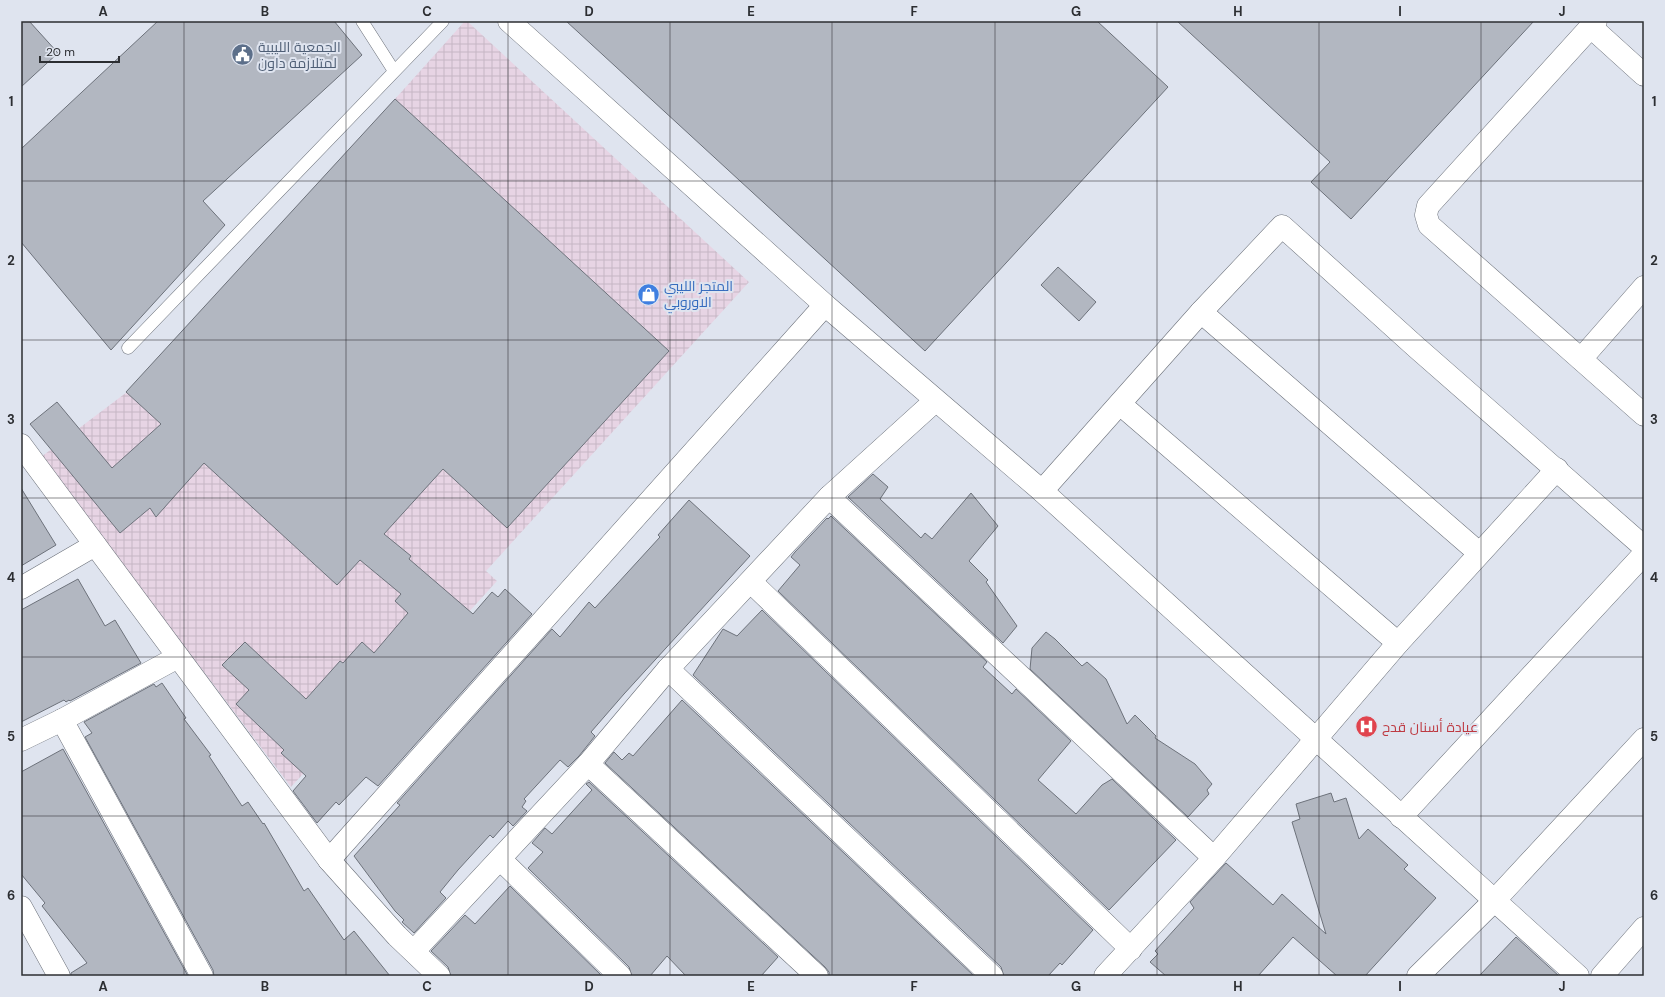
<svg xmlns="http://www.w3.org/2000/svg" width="1665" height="997" font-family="'DM Sans',Cairo,sans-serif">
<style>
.industrial{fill:url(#industrial-grid)}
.building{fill:#b2b7c1;stroke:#6d727b}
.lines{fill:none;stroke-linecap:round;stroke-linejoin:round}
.service-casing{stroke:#6b7079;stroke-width:13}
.minor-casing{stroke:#6b7079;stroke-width:23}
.service{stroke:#fff;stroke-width:12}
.minor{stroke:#fff;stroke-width:22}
.grid{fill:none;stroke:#2c2e32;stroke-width:1;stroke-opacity:0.55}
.labels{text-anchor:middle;stroke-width:4;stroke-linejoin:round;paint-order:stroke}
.service-label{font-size:14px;fill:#4e5e75;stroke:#dfe4ef;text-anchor:start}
.shop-label{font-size:14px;fill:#366cbe;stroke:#dfe4ef;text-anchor:start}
.health-label{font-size:14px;fill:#be3a42;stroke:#dfe4ef;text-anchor:start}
.neatline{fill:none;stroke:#2c2e32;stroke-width:1.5}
.grid-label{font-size:13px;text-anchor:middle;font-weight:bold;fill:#2c2e32}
</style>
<defs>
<pattern id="industrial-grid" width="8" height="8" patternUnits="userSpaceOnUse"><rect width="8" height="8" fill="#e7d4e4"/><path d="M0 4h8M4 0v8" fill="none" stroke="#c6b6c4"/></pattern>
</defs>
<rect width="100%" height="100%" fill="#dfe4ef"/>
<path class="industrial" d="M465,21H467L750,283L749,282L486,571L497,581L336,758L326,749L291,787L41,457L127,392L395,99Z"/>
<g class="building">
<path d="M21,21H29L58,53L21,87Z"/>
<path d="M158,21H334L362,55L203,201L225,225L111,350L21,242V149Z"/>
<path d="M566,21H1097L1168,87L925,351Z"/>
<path d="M1177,21H1534L1351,219L1311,182L1330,162Z"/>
<path d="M395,99L669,351L507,528L443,469L384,534L411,556L409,559L473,614L492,592L498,597L505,589L532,614L378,786L366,777L339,805L336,802L317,823L293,791L306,776L281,753L284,750L236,704L249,690L222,665L245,642L306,699L340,661L343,663L362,642L374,653L408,613L395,601L401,594L360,560L337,585L204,463L156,517L150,508L120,533L30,424L57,402L112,468L161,424L126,392Z"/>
<path d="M1058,267L1096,302L1079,321L1041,285Z"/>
<path d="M873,474L888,487L880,499L921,538L925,533L932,539L971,493L998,526L969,561L988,580L986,582L1017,626L1003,643L848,497Z"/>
<path d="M21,488L56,545L21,566Z"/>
<path d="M689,500L750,556L624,694L591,732L595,736L579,756L568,767L560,760L524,799L526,801L522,807L527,811L513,826L508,821L493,838L490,835L458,870L440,892L446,898L414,933L402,922L404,920L395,911L354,856L400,805L397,803L552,629L560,637L589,602L595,608L660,537L658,535Z"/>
<path d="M831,516L987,662L983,667L1012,694L1016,689L1071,741L1038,780L1076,814L1102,785L1112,779L1176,840L1109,910L778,591L800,565L791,557L795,552L827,518L828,519Z"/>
<path d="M78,579L105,626L115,620L141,663L70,701L69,700L66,702L64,700L21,722V610Z"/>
<path d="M762,610L1093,930L1062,965L1060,963L1048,976H1004L1001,967L693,675L723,629L737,636Z"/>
<path d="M1046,632L1055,639L1082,666L1087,662L1106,679L1127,724L1135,715L1156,736L1155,738L1195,764L1212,784L1207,790L1209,794L1188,817L1030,669L1032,648Z"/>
<path d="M162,683L186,718L184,719L211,755L209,756L242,806L248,802L263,824L264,823L304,891L308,888L344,940L354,931L390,976H214L213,970L85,737L92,733L84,722L154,684L156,687Z"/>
<path d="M682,700L974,976H829V972L825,967L605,763L614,752L622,760L629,753L633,756Z"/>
<path d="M63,749L188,976H71V973L87,963L42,906L45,903L21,874V772Z"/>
<path d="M589,782L778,957L761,976H686L667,956L650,976H632L629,967L528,868L543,852L532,843L545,828L552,834L592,790L586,784Z"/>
<path d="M1331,793L1334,802L1346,798L1359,839L1368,829L1408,865L1404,869L1436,898L1365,976H1337L1293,937L1258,976H1166L1150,962L1158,954L1155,951L1194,908L1190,902L1226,863L1273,905L1282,894L1326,934L1292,822L1300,819L1296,804Z"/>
<path d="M510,886L511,887L602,976H451L448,967L431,951L465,915L475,924Z"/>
<path d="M1516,937L1559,976H1479Z"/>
</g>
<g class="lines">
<defs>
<g id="service">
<path d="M362,21L394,71"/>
<path d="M128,348L443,21"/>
</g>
<g id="minor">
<path d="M509,21L825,305L1042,491L1578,976"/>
<path d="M1596,21L1428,206L1426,215L1429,225L1644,415"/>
<path d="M1591,27L1644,75"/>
<path d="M1201,312L1479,553"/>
<path d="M1581,359L1644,287"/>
<path d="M1120,404L1398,643"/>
<path d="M21,445L329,860L397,936L439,976"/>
<path d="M1042,491L1201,312L1282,226L1416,347L1644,547"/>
<path d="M829,497L1214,858"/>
<path d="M751,582L1131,949"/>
<path d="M21,588L95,545"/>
<path d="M668,669L992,976"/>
<path d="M62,720L202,976"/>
<path d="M21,740L62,720L178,657"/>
<path d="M588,764L817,976"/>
<path d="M1401,817L1644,554"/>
<path d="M500,859L620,976"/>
<path d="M329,860L825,305"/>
<path d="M21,907L59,976"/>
<path d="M414,951L588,764L668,669L829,497L935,401"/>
<path d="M1105,976L1214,858L1398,643L1557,469"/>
<path d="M1418,976L1494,901L1644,739"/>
<path d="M1602,976L1644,928"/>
</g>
</defs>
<use href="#service" class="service-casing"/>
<use href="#minor" class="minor-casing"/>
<use href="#service" class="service"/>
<use href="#minor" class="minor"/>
</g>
<path class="grid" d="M184,21V976M346,21V976M508,21V976M670,21V976M832,21V976M995,21V976M1157,21V976M1319,21V976M1481,21V976M21,181H1644M21,340H1644M21,498H1644M21,657H1644M21,816H1644"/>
<defs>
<symbol id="civic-disc" viewBox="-11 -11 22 22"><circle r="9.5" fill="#5c6f8a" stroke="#dfe4ef"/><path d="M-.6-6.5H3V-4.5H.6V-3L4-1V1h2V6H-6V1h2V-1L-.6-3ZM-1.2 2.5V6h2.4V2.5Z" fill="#fff"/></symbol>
<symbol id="shop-disc" viewBox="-11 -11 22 22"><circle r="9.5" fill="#3f7fe0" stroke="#dfe4ef"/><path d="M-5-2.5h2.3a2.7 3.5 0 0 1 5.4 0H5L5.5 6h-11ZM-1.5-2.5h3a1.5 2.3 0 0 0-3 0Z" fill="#fff"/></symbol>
<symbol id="hospital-disc" viewBox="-11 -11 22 22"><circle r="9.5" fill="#e0444e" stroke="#dfe4ef"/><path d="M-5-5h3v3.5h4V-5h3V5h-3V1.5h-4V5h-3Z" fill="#fff"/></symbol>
</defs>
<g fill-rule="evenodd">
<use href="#civic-disc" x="230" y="42" width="25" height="25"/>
<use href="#shop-disc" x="636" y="282" width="25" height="25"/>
<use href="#hospital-disc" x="1354" y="714" width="25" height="25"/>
</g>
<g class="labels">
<g class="service-label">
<text x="258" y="52">الجمعية الليبية<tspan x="258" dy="16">لمتلازمة داون</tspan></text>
</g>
<g class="shop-label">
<text x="664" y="291">المتجر الليبي<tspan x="664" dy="16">الاوروبي</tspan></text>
</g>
<g class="health-label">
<text x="1382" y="732">عيادة أسنان قدح</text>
</g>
</g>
<rect width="1665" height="997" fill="none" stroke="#dfe4ef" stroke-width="44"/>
<path d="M40 56v6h79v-6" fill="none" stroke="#2c2e32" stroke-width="2"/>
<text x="46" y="56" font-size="12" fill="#2c2e32" stroke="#dfe4ef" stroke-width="3" paint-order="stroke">20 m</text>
<rect x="22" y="22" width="1621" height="953" class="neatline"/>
<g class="grid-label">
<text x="103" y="16">A</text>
<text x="265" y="16">B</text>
<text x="427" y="16">C</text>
<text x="589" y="16">D</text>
<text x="751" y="16">E</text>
<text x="914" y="16">F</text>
<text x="1076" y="16">G</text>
<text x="1238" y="16">H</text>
<text x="1400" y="16">I</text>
<text x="1562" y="16">J</text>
<text x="11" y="106">1</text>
<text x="1654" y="106">1</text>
<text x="11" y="265">2</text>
<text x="1654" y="265">2</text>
<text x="11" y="424">3</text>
<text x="1654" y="424">3</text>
<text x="11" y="582">4</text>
<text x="1654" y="582">4</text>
<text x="11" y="741">5</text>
<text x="1654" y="741">5</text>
<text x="11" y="900">6</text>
<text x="1654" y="900">6</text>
<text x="103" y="991">A</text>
<text x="265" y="991">B</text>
<text x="427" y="991">C</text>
<text x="589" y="991">D</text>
<text x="751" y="991">E</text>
<text x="914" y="991">F</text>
<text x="1076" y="991">G</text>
<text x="1238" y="991">H</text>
<text x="1400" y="991">I</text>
<text x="1562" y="991">J</text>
</g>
</svg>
